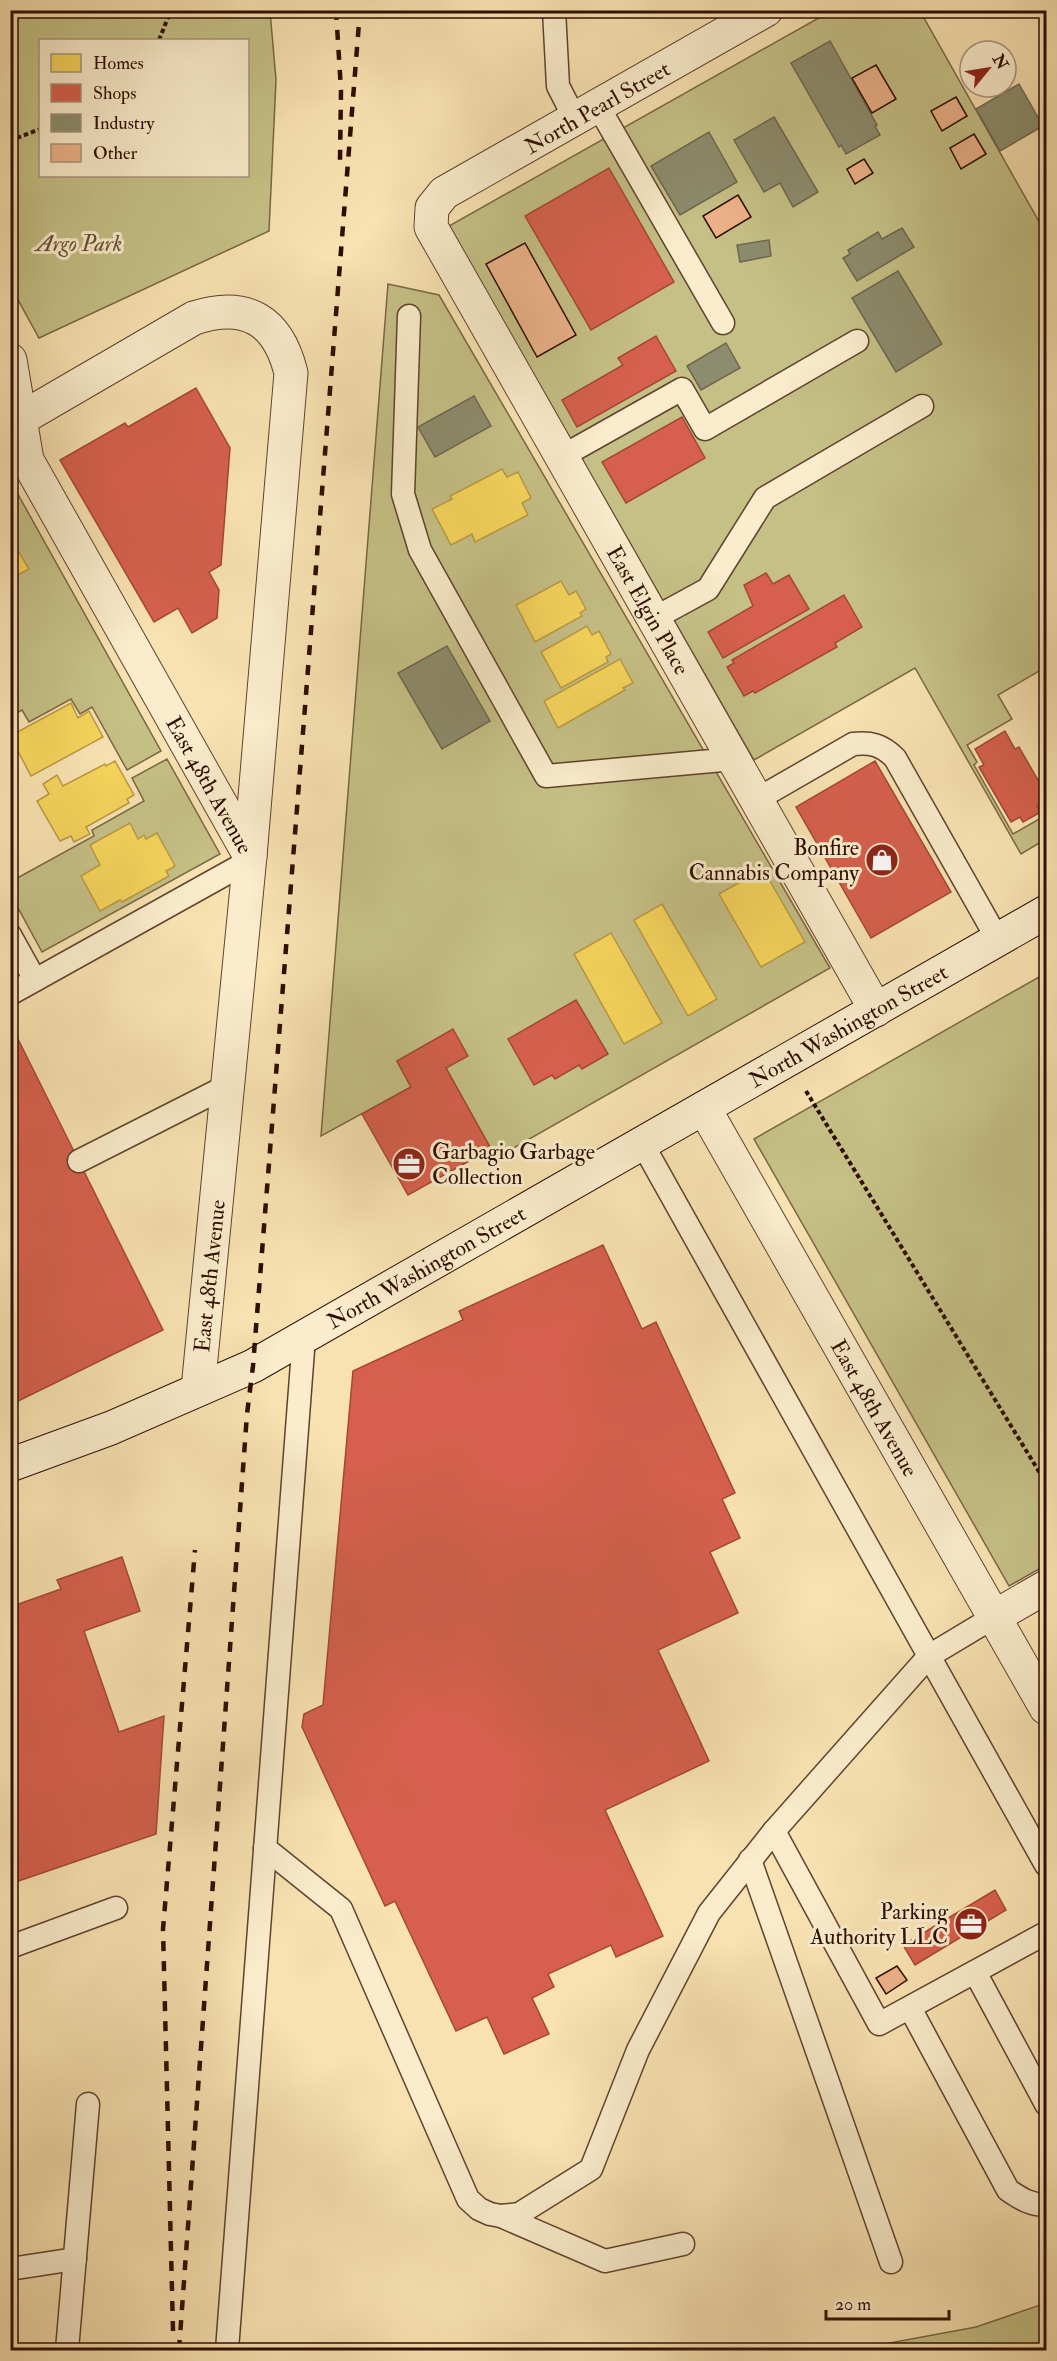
<svg xmlns="http://www.w3.org/2000/svg" width="1057" height="2361" font-family="'IM FELL Double Pica',serif">
<style>
.green{fill:#c5c086;stroke:#7a6644;stroke-width:1.5;fill-rule:evenodd}
.homes{fill:#f6d55c;stroke:#ba9941;stroke-width:1.5}
.shops{fill:#d6604d;stroke:#a44736;stroke-width:1.5}
.industry{fill:#8c8c6e;stroke:#70664e;stroke-width:1.5}
.building{fill:#ecb289;stroke:#2e0d02;stroke-width:1.5}
.lines{fill:none;stroke-linecap:round;stroke-linejoin:round}
.lane-casing{stroke:#60422e;stroke-width:25}
.street-casing{stroke:#60422e;stroke-width:35}
.secondary-casing{stroke:#2e0d02;stroke-width:35}
.path{stroke:#2e0d02;stroke-width:4;stroke-dasharray:4.5 3;stroke-linecap:butt}
.lane{stroke:#faeccc;stroke-width:22}
.street{stroke:#faeccc;stroke-width:33}
.secondary{stroke:#faeccc;stroke-width:33}
.rail{stroke:#2e0d02;stroke-width:4.5;stroke-dasharray:10 10;stroke-linecap:butt}
.labels{text-anchor:middle;stroke-width:6;stroke-linejoin:round;paint-order:stroke}
.street-label{font-size:22px;fill:#2e0d02;stroke:#faeccc}
.park-label{font-size:22px;font-style:italic;fill:#634c30;stroke:#faeccc}
.poi-label{font-size:22px;fill:#2e0d02;stroke:#faeccc;text-anchor:end}
</style>
<rect width="100%" height="100%" fill="#f8e2b1"/>
<filter id="stains"><feTurbulence type="fractalNoise" baseFrequency=".00333" numOctaves="4"/><feColorMatrix values="0 0 0 0 .2 0 0 0 0 .09 0 0 0 0 .02 0 0 0 .5 -.17"/></filter>
<radialGradient id="worn" r=".72"><stop offset=".6" stop-color="#630" stop-opacity="0"/><stop offset="1" stop-color="#630" stop-opacity=".3"/></radialGradient>
<g class="green">
<path d="M10,11H270L276,80L269,231L39,338L11,287ZM248,40V176H40V40Z"/>
<path d="M831,11H920L1046,234V667L998,695L1012,719L967,745L977,762L974,765L1013,834L1046,815V839L1021,854L915,668L754,760L449,226Z"/>
<path d="M388,284L439,295L830,968L496,1158L446,1068L453,1030L397,1061L411,1087L321,1136Z"/>
<path d="M10,480L161,751L127,770L92,707L80,714L71,699L29,722L22,710L11,716Z"/>
<path d="M167,759L220,854L42,952L11,895L10,882L94,836L92,830L144,801L132,778Z"/>
<path d="M1046,973V1565L1009,1586L754,1139Z"/>
<path d="M1046,2303V2350H852L976,2327Z"/>
</g>
<g class="homes">
<path d="M502,469L507,477L518,472L531,498L522,503L528,515L475,542L472,534L451,545L432,509L452,499L450,496Z"/>
<path d="M10,537L29,569L10,579Z"/>
<path d="M561,581L569,595L576,591L586,609L580,613L582,616L535,642L516,605Z"/>
<path d="M587,626L592,635L599,631L611,654L606,657L608,662L561,688L541,652Z"/>
<path d="M620,659L633,683L623,688L625,690L558,728L544,701Z"/>
<path d="M71,703L78,718L89,711L103,737L31,776L10,736Z"/>
<path d="M115,761L134,795L127,799L129,803L86,827L90,834L74,842L71,836L60,841L37,801L49,794L43,784L57,775L63,786L105,764L106,766Z"/>
<path d="M130,823L138,839L144,835L146,839L157,833L175,866L166,871L169,876L122,902L120,900L100,911L81,876L100,865L90,845Z"/>
<path d="M763,869L805,942L761,967L719,894Z"/>
<path d="M662,904L717,999L688,1016L634,920Z"/>
<path d="M611,933L662,1023L624,1044L574,954Z"/>
</g>
<g class="shops">
<path d="M609,168L674,282L591,330L525,216Z"/>
<path d="M656,336L676,371L577,427L562,400L623,365L618,358Z"/>
<path d="M196,388L230,448L221,565L209,572L219,590L217,618L192,633L178,608L154,622L60,460L125,423L128,427Z"/>
<path d="M682,417L705,458L626,503L602,462Z"/>
<path d="M766,573L773,584L789,575L809,609L723,658L708,632L753,606L744,585Z"/>
<path d="M844,595L862,627L835,643L837,647L755,693L753,691L744,696L727,667L734,663L732,660Z"/>
<path d="M1005,731L1015,749L1019,747L1046,794V800L1037,806L1041,812L1023,822L1020,817L1011,822L979,767L984,765L975,749Z"/>
<path d="M875,761L951,892L871,938L796,807Z"/>
<path d="M576,1000L608,1054L582,1069L579,1065L555,1079L552,1075L534,1085L508,1039Z"/>
<path d="M10,1023L163,1330L10,1405Z"/>
<path d="M453,1029L468,1056L446,1068L491,1149L408,1195L362,1114L411,1087L397,1061Z"/>
<path d="M603,1245L642,1329L656,1322L735,1493L722,1499L740,1538L710,1552L738,1613L658,1650L709,1761L605,1810L663,1936L616,1957L611,1945L548,1974L554,1987L532,1998L549,2034L504,2054L487,2017L456,2031L395,1901L385,1906L302,1727L304,1714L323,1705L353,1371L463,1320L459,1311Z"/>
<path d="M122,1557L140,1611L84,1631L119,1732L164,1716L156,1834L10,1884V1607L61,1589L57,1580Z"/>
<path d="M995,1890L1006,1910L915,1965L903,1945Z"/>
</g>
<g class="industry">
<path d="M830,41L877,125L875,126L880,135L846,154L841,145L839,147L791,63Z"/>
<path d="M1019,84L1043,126L1000,151L976,109Z"/>
<path d="M774,117L818,192L793,207L780,183L764,192L734,140Z"/>
<path d="M709,132L737,182L680,215L651,166Z"/>
<path d="M902,228L914,247L857,281L843,258L850,254L848,250L878,232L882,239Z"/>
<path d="M769,240L771,256L740,262L737,245Z"/>
<path d="M898,271L942,344L896,372L852,298Z"/>
<path d="M726,343L740,368L701,390L687,366Z"/>
<path d="M474,396L491,426L435,457L418,427Z"/>
<path d="M447,646L490,721L442,749L398,673Z"/>
</g>
<g class="building">
<path d="M876,65L896,99L872,113L852,78Z"/>
<path d="M956,97L967,116L942,131L931,111Z"/>
<path d="M974,134L986,154L961,169L950,148Z"/>
<path d="M864,159L873,173L855,184L847,169Z"/>
<path d="M738,195L751,217L716,238L703,216Z"/>
<path d="M525,243L576,335L537,357L486,264Z"/>
<path d="M897,1966L907,1980L886,1994L876,1978Z"/>
</g>
<g class="lines">
<defs>
<g id="lane">
<path d="M554,10L558,86L575,119"/>
<path d="M598,106L723,323"/>
<path d="M409,316L403,494L420,550L546,776L734,759"/>
<path d="M561,457L682,389L705,429L857,341"/>
<path d="M653,619L708,589L765,498L922,406"/>
<path d="M756,800L853,744C871,742 882,745 895,758L998,940"/>
<path d="M10,935L35,980"/>
<path d="M10,994L249,861"/>
<path d="M642,1143L1046,1865"/>
<path d="M79,1161L227,1086"/>
<path d="M774,1831L879,2024L1046,1933"/>
<path d="M265,1848L341,1909L468,2199L479,2209L490,2214L501,2216L519,2214L591,2169L638,2050L709,1913L774,1831L929,1656L994,1617"/>
<path d="M750,1860L891,2262"/>
<path d="M10,1947L116,1908"/>
<path d="M975,1972L1046,2104"/>
<path d="M910,2008L1008,2190C1021,2199 1031,2205 1046,2205"/>
<path d="M501,2216L605,2261L683,2244"/>
<path d="M10,2269L75,2259"/>
<path d="M67,2350L88,2104"/>
<path d="M227,2350L304,1337"/>
</g>
<g id="street">
<path id="s1" d="M766,10L444,193L432,208L431,227L876,1010"/>
<path id="s2" d="M10,360L27,460L250,856"/>
<path d="M10,425L194,318C246,301 278,320 291,373L250,856L198,1389"/>
<path id="s3" d="M704,1108L1046,1708"/>
<path d="M994,1617L1046,1587"/>
</g>
<g id="secondary">
<path id="s4" d="M10,1465L111,1428L253,1366L1046,912"/>
</g>
</defs>
<use href="#lane" class="lane-casing"/>
<use href="#street" class="street-casing"/>
<use href="#secondary" class="secondary-casing"/>
<g class="path">
<path d="M159,40L171,10"/>
<path d="M10,135L17,138L40,129"/>
<path d="M806,1091L1046,1483"/>
</g>
<use href="#lane" class="lane"/>
<use href="#street" class="street"/>
<use href="#secondary" class="secondary"/>
<g class="rail">
<path d="M336,10L341,90L340,160"/>
<path d="M173,2331L163,1929L195,1550"/>
<path d="M179,2350L247,1414L253,1366L360,10"/>
</g>
</g>
<defs>
<symbol id="shop-disc" viewBox="-11 -11 22 22"><circle r="9.5" fill="#8f2418" stroke="#faeccc"/><path d="M-5-2.5h2.3a2.7 3.5 0 0 1 5.4 0H5L5.5 6h-11ZM-1.5-2.5h3a1.5 2.3 0 0 0-3 0Z" fill="#fff"/></symbol>
<symbol id="office-disc" viewBox="-11 -11 22 22"><circle r="9.5" fill="#8f2418" stroke="#faeccc"/><path d="M-6-3h4V-5.5h4V-3h4V5H-6ZM-1-4.5V-3h2v-1.5ZM-6 0V1H6V0Z" fill="#fff"/></symbol>
</defs>
<g fill-rule="evenodd">
<use href="#shop-disc" x="863" y="841" width="38" height="38"/>
<use href="#office-disc" x="390" y="1145" width="38" height="38"/>
<use href="#office-disc" x="952" y="1905" width="38" height="38"/>
</g>
<g class="labels">
<g class="street-label">
<text transform="translate(597 107) rotate(-30)" y="8">North Pearl Street</text>
<text dy="8" stroke="none"><textPath href="#s1" startOffset="849">East Elgin Place</textPath></text>
<text dy="8" stroke="none"><textPath href="#s2" startOffset="474">East 48th Avenue</textPath></text>
<text dy="8" stroke="none"><textPath href="#s4" startOffset="948">North Washington Street</textPath></text>
<text dy="8" stroke="none"><textPath href="#s4" startOffset="462">North Washington Street</textPath></text>
<text transform="translate(209 1276) rotate(-84)" y="8">East 48th Avenue</text>
<text dy="8" stroke="none"><textPath href="#s3" startOffset="345">East 48th Avenue</textPath></text>
</g>
<g class="park-label">
<text x="79" y="251">Argo Park</text>
</g>
<g class="poi-label">
<text x="859" y="855">Bonfire<tspan x="859" dy="25">Cannabis Company</tspan></text>
<text x="432" y="1159" text-anchor="start">Garbagio Garbage<tspan x="432" dy="25">Collection</tspan></text>
<text x="948" y="1919">Parking<tspan x="948" dy="25">Authority LLC</tspan></text>
</g>
</g>
<rect width="1057" height="2361" fill="none" stroke="#f8e2b1" stroke-width="36"/>
<rect x="12" y="12" width="1033" height="2337" fill="none" stroke="#2e0d02" stroke-width="3"/>
<rect x="18" y="18" width="1021" height="2325" fill="none" stroke="#2e0d02" stroke-width="1.5"/>
<rect x="39" y="39" width="210" height="138" fill="#faeccc" stroke="#a8937b" stroke-width="1.5"/>
<rect x="51" y="54" width="30" height="18" fill="#f6d55c" stroke="#a8937b" stroke-width="1.5"/>
<text x="93" y="69" font-size="18" fill="#2e0d02">Homes</text>
<rect x="51" y="84" width="30" height="18" fill="#d6604d" stroke="#a8937b" stroke-width="1.5"/>
<text x="93" y="99" font-size="18" fill="#2e0d02">Shops</text>
<rect x="51" y="114" width="30" height="18" fill="#8c8c6e" stroke="#a8937b" stroke-width="1.5"/>
<text x="93" y="129" font-size="18" fill="#2e0d02">Industry</text>
<rect x="51" y="144" width="30" height="18" fill="#ecb289" stroke="#a8937b" stroke-width="1.5"/>
<text x="93" y="159" font-size="18" fill="#2e0d02">Other</text>
<g transform="translate(988 69) rotate(60)"><circle r="28" fill="#faeccc" stroke="#a8937b" stroke-width="1.5"/>
<path d="M0-4.5L10 22L0 15L-10 22Z" fill="#8f2418"/>
<text y="-9" font-size="16" font-weight="bold" text-anchor="middle" fill="#2e0d02">N</text>
</g>
<path d="M826 2310v9h123v-9" fill="none" stroke="#2e0d02" stroke-width="3"/>
<text x="835" y="2310" font-size="18" fill="#2e0d02" stroke="#faeccc" stroke-width="4.5" paint-order="stroke">20 m</text>
<rect width="100%" height="100%" filter="url(#stains)"/>
<rect width="100%" height="100%" fill="url(#worn)"/>
</svg>
